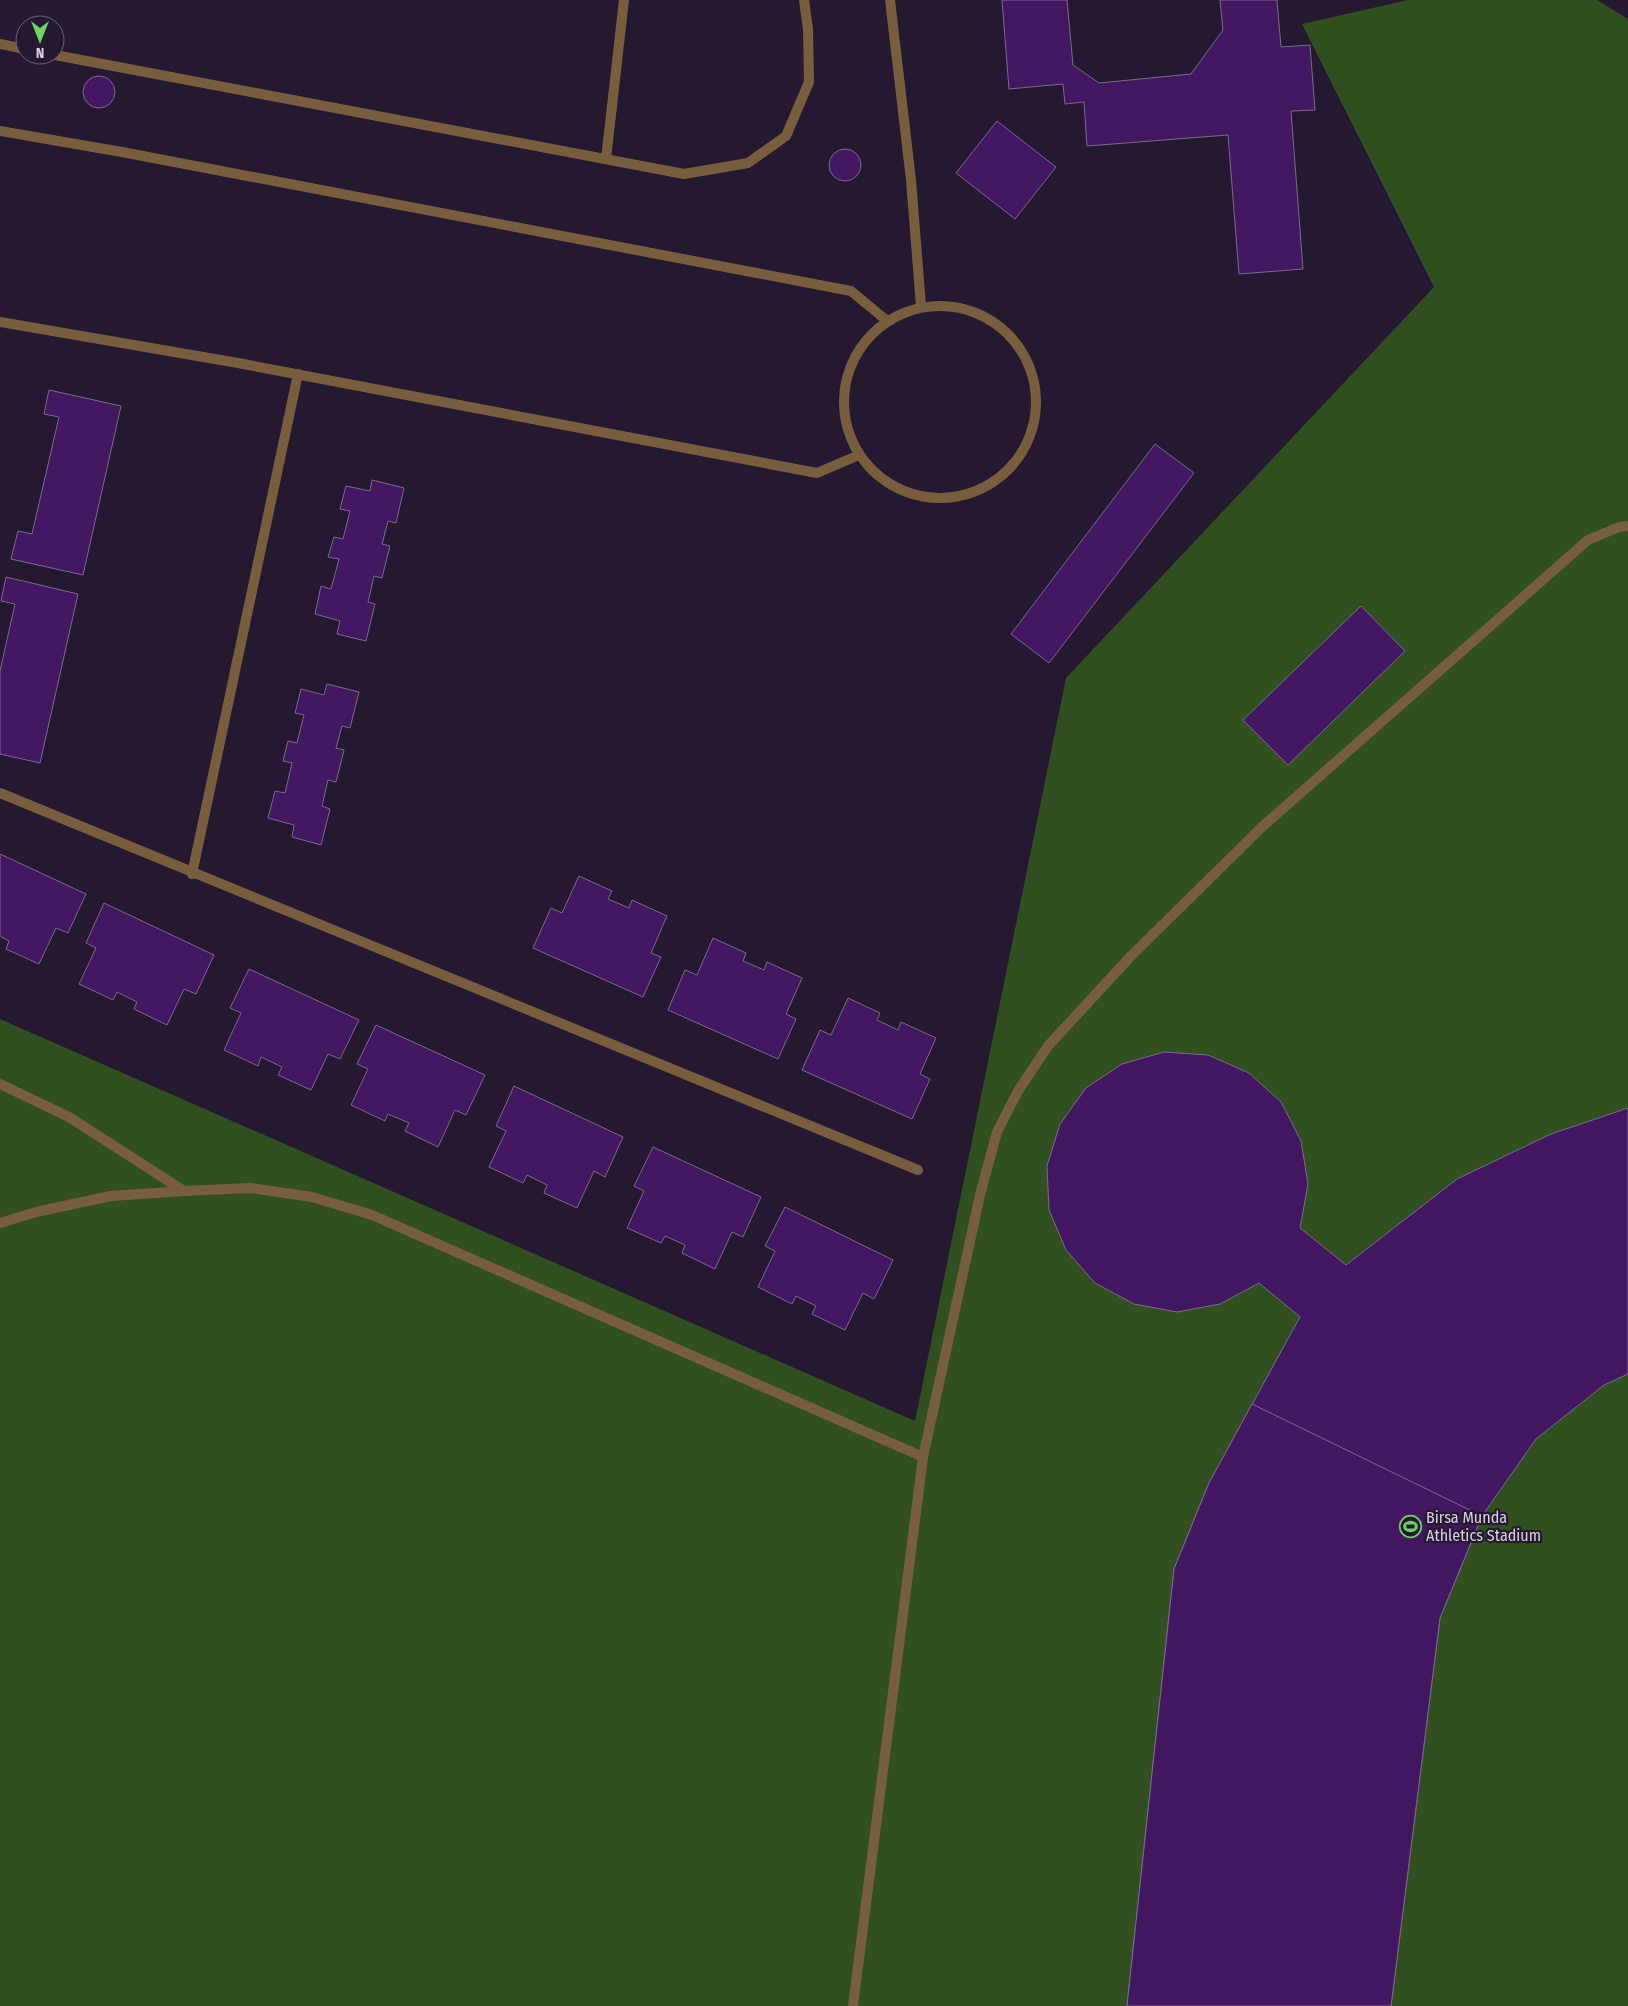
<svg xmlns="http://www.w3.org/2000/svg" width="1628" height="2006" font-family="'Fira Sans Condensed',sans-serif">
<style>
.green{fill:#30511f}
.building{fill:#441763;stroke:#7a6c89}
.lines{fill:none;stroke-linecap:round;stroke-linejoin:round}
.lane{stroke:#795e3e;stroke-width:10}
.labels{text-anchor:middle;stroke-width:4.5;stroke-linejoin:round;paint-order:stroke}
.poi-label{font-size:16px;fill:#dad2e2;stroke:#251831;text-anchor:start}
</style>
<rect width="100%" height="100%" fill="#251831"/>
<path class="green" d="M1408,0H1597L1628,19V2006H0V1019L915,1421L1066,678L1434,287L1302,24Z"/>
<g class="building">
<path d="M1002,0H1067L1073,65L1099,83L1191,74L1223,30L1220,0H1277L1281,47L1310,45L1315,110L1291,111L1303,269L1239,274L1228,135L1087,146L1084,102L1065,104L1063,84L1009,89Z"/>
<circle cx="99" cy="92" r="16"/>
<path d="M997,121L1056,167L1015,219L956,173Z"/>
<circle cx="845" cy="165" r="16"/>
<path d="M49,390L121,406L83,575L11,559L18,531L32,534L59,417L44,414Z"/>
<path d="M1155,444L1194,473L1049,663L1011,634Z"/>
<path d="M372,480L404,488L396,523L388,521L382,544L390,546L382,578L374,576L368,602L375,604L366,641L337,634L340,621L315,614L321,586L331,589L339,559L328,557L334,537L343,539L350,511L340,509L346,486L370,491Z"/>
<path d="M6,577L78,594L40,763L0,754V671L15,604L1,601Z"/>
<path d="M1361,606L1405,651L1288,765L1243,720Z"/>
<path d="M327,684L359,692L350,728L342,726L336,748L344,750L336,782L328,780L322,806L330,809L321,845L292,837L294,825L268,818L275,791L285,793L292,763L283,761L288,741L297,743L304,715L295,713L301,689L324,695Z"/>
<path d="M0,854L86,894L68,933L56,928L39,964L6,949L9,941L0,936Z"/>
<path d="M579,876L612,891L608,899L629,908L632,900L667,916L651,953L661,957L643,997L533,948L551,908L562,913Z"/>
<path d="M104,903L214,955L196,994L184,989L167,1025L134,1009L137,1002L117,992L113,1000L79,984L96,948L86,943Z"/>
<path d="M713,938L746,953L743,961L764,970L767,962L802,978L786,1014L796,1019L778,1059L668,1010L685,970L697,975Z"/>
<path d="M249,969L359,1020L340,1059L328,1054L311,1090L278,1075L282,1067L261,1057L258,1066L224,1050L241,1013L230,1008Z"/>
<path d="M848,998L880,1013L877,1020L898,1030L901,1022L936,1038L920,1074L930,1079L912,1119L802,1070L820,1030L831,1035Z"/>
<path d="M376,1025L485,1075L466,1115L455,1110L438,1147L405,1131L409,1123L388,1114L385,1121L351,1105L368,1069L357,1064Z"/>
<path d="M1164,1052L1208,1055L1249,1073L1281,1102L1301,1141L1308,1184L1300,1228L1346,1265L1457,1179L1551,1134L1628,1108V1374L1604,1385L1536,1439L1482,1516L1440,1618L1391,2006H1127L1174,1569L1209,1483L1300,1317L1259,1283L1220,1304L1177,1312L1134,1304L1095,1283L1066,1250L1049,1210L1047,1166L1060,1124L1086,1088L1122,1064Z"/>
<path d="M514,1086L623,1137L605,1177L594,1171L577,1208L544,1193L547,1185L527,1175L523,1183L489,1167L506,1131L496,1126Z"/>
<path d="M653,1147L761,1197L743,1237L732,1232L715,1269L682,1253L685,1245L665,1236L661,1243L627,1228L644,1191L634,1186Z"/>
<path d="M785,1207L893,1260L874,1299L863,1293L845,1330L812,1314L816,1306L796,1296L792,1304L758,1287L775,1251L765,1246Z"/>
<path d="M1252,1404L1482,1516L1440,1618L1391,2006H1127L1174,1569L1209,1483Z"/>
</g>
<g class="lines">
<g class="lane">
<path d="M890,0L911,180L921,306"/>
<path d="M0,44L25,49"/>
<path d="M55,55L684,174L748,163L786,136L809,82L808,29L804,0"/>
<path d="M0,131L122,152L851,291L886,320"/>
<path d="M606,159L624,0"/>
<circle cx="940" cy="402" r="96"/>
<path d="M0,322L238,363L817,473L859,455"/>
<path d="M0,793L918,1170"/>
<path d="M192,874L298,374"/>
<path d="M0,1084L69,1117L184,1191"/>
<path d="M0,1223L36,1212L111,1196L184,1191L251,1188L312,1197L372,1215L923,1457"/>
<path d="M853,2006L923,1457L980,1195L997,1132L1018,1091L1048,1046L1131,956L1262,827L1588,540L1619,527L1628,526"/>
</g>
</g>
<defs>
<symbol id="stadium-ring" viewBox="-11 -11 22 22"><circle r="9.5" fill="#251831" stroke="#6cd362" stroke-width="1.5"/><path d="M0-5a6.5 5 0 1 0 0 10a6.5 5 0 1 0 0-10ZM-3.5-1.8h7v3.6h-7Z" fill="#6cd362"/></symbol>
</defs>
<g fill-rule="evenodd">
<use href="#stadium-ring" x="1398" y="1514" width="25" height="25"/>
</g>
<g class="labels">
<g class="poi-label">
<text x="1426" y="1523">Birsa Munda<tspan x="1426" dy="18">Athletics Stadium</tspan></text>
</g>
</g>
<g transform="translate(40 40) rotate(180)"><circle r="24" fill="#251831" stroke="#6d6278"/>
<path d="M0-4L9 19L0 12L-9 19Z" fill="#6cd362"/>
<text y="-8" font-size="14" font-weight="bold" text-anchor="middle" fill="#dad2e2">N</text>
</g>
</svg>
